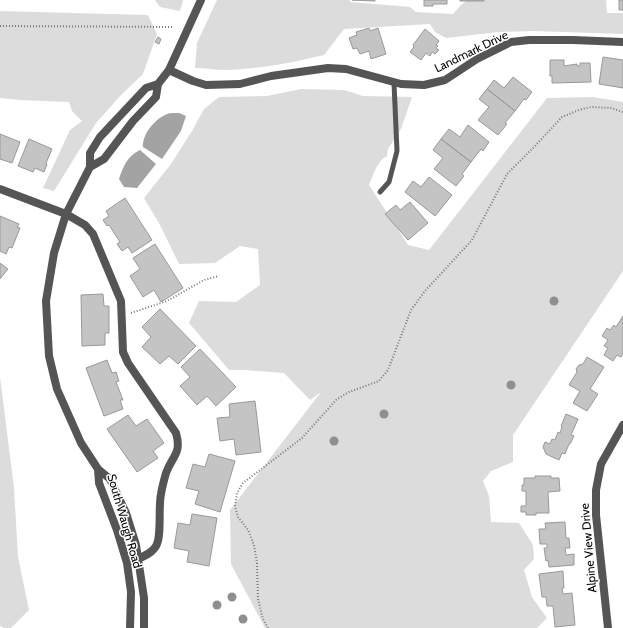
<svg xmlns="http://www.w3.org/2000/svg" width="623" height="628" viewBox="0 0 623 628" font-family="Cabin,sans-serif">
  <style>
    .green { fill: #dcdcdc }
    .water { fill: #a3a3a3 }
    .building { fill: #c4c4c4; stroke: #999 }
    .lines { fill: none; stroke-linecap: round; stroke-linejoin: round }
    .path { stroke: #777; stroke-width: 2; stroke-dasharray: 1 2; stroke-linecap: butt }
    .service { stroke: #555; stroke-width: 5 }
    .minor { stroke: #555; stroke-width: 8 }
    .tree { fill: #8f8f8f }
    .labels { text-anchor: middle; dominant-baseline: central; stroke-width: 3; stroke-linejoin: round; paint-order: stroke }
    .street-label { font-size: 12px; fill: #000; stroke: #fff }
  </style>
  <rect width="100%" height="100%" fill="#fff"/>
  <!-- green -->
  <path class="green" d="M155 0H183L180 11 160 7Z
    M217 0H349L351 2 410 7 416 12 453 14 461 5 468 0H606L607 13H623V34L533 31 498 32 446 38 435 32 430 24 344 29 324 55C292 63 259 69 226 70 216 70 205 68 195 68L197 43Z
    M0 11 148 15 157 34 143 74 121 95 96 123 54 191 43 188 70 130 82 121 72 111 69 102 20 100 0 98Z
    M301 89 344 90 363 96 412 97 401 129 388 149 387 156C376 162 374 174 369 185L408 245 429 250 547 98 593 97 623 102V271L513 435V462L491 471 483 481 489 496 491 522 519 523 533 545 534 559 524 570 532 597 547 618 537 628H265L231 564 230 510 321 392 310 400 284 373 244 370H229L189 323 199 301 236 302 260 285 258 249 240 246 215 263 179 264 160 225 144 198 171 164 192 131 204 109 219 97 267 96Z
    M0 377 14 488 18 557 29 610 11 628H4L0 626Z"/>
  <!-- water -->
  <path class="water" d="M171 113H179L186 116 181 131 162 159 143 147C142 133 158 115 171 113Z
    M140 150 156 164 137 188 124 187 119 179C123 167 127 156 140 150Z"/>
  <!-- building -->
  <path class="building" d="M352 0H375V1Z
    M424 0H447V4H433V6H424Z
    M460 0H484V1H460Z
    M619 0H623V10H619Z
    M369 28 370 31 378 28 386 54 371 59 369 51 360 54 357 48 353 49 349 38 357 35 356 32Z
    M425 29 439 41 436 45 438 46 436 48 439 50 435 54 432 52 430 56 426 53 421 60 410 52 414 47 413 45Z
    M158 37 161 39 159 44 155 42Z
    M603 57 623 60V88L599 84Z
    M550 60H564V66L577 64V66H580V63H590L591 82 552 83V76H550Z
    M513 77 532 92 526 100 524 99 515 111 487 89 494 80 504 88Z
    M487 89 515 111 505 123 507 124 498 135 478 120 489 107 479 99Z
    M468 125 489 142 483 151 481 149 471 162 441 139 449 129 460 137Z
    M0 134 20 142 12 163 0 159Z
    M29 139 52 149 46 163 47 164 44 172 35 168 33 172 18 166Z
    M441 139 471 162 462 174 464 176 456 186 434 169 443 158 433 150Z
    M429 177 452 195 435 216 405 192 413 181 421 187Z
    M125 198 152 240 132 253 128 247 122 251 117 244 120 242 109 225 107 226 103 220 109 216 106 211Z
    M410 202 428 223 408 240 385 214 396 205 400 210Z
    M0 216 19 224 17 227 20 228 12 248 9 247 6 254 0 251Z
    M155 244 183 288 161 302 154 290 143 297 130 276 140 269 133 258Z
    M0 263 8 269 0 279Z
    M103 294 104 306H109V333H105V345L82 346 81 295Z
    M160 309 196 346 178 364 169 356 160 364 142 347 151 337 142 327Z
    M623 316V353L621 357 617 355 613 361 604 355 608 348 604 346 608 340 602 336 607 328 610 330 614 325 616 327Z
    M200 349 236 387 216 406 207 396 197 405 180 386 190 377 181 367Z
    M587 357 604 367 590 389 598 394 587 411 573 403 580 391 569 385 577 372 576 369 579 365 583 364Z
    M107 360 112 373 116 372 119 381 116 382 123 400H120L123 409 104 416 86 368Z
    M255 401 261 452 236 455 234 439 220 441 217 418 230 417 229 404Z
    M566 414 578 419 571 435 574 436 570 444H569L565 454 562 453 559 460 546 454 543 447 545 442 550 444 552 439 555 440 558 432 560 433 562 427 561 426Z
    M128 415 136 426 147 419 164 443 153 451 158 458 137 472 107 429Z
    M209 454 235 461 220 512 195 504 199 491 186 488 193 464 205 467Z
    M535 476H551V478H559L560 491 548 492 549 513H536V515H526V512H521V506H526V491H522V485H524V478H535Z
    M192 514 217 518 209 566 187 562 189 551 174 548 178 523 190 525Z
    M565 522 566 538H569L570 548H565L566 555 574 554V565L549 567 548 560 546 561 544 548H547V544H540L539 529H546L545 523Z
    M563 571 564 588H562L563 594 572 593 575 625 555 627 553 606H547L546 597H542L539 574Z"/>
  <g class="lines">
    <!-- path -->
    <path class="path" d="M0 26 173 27
      M131 313 167 301 204 280 219 276
      M268 628 263 619 258 599 257 563 254 545 248 530 238 517 235 507 237 493 243 483 302 438 337 399 349 392 379 381 388 370 411 310 425 291 472 240 507 174 535 146 562 117 579 110 591 107 611 108 623 112"/>
    <!-- service -->
    <path class="service" d="M380 192 389 182 397 151 394 83"/>
    <!-- minor -->
    <path class="minor" d="M169 70 193 81 206 85 240 84 271 76 328 68 346 69 401 84 424 85 445 80 477 59 511 42 529 40H573L623 42
      M90 167 104 159 133 121 156 97 158 84 169 70 201 0
      M0 189 66 214 85 225 93 234 121 301 123 352 128 363 176 433C182 454 172 456 166 473 164 480 162 488 161 494 158 508 162 537 156 546 151 555 136 560 127 563
      M98 469 99 483 117 530 127 563 131 592 130 628
      M144 628V598L136 545 126 513 110 479 98 469 81 443 57 389 49 356 46 301 54 253 66 214 90 167V153L100 137 146 88 158 84
      M608 628 596 515V490L601 464 623 425"/>
  </g>
  <!-- trees -->
  <g class="tree">
    <circle cx="554" cy="301" r="4.5"/>
    <circle cx="511" cy="385" r="4.5"/>
    <circle cx="384" cy="414" r="4.5"/>
    <circle cx="334" cy="441" r="4.5"/>
    <circle cx="232" cy="597" r="4.5"/>
    <circle cx="217" cy="605" r="4.5"/>
    <circle cx="243" cy="619" r="4.5"/>
  </g>
  <g class="labels">
    <!-- street labels -->
    <g class="street-label">
      <text transform="translate(471 51) rotate(-26)">Landmark Drive</text>
      <text transform="translate(125 521) rotate(74)">South Waugh Road</text>
      <text transform="translate(588 548) rotate(-95)">Alpine View Drive</text>
    </g>
  </g>
</svg>
